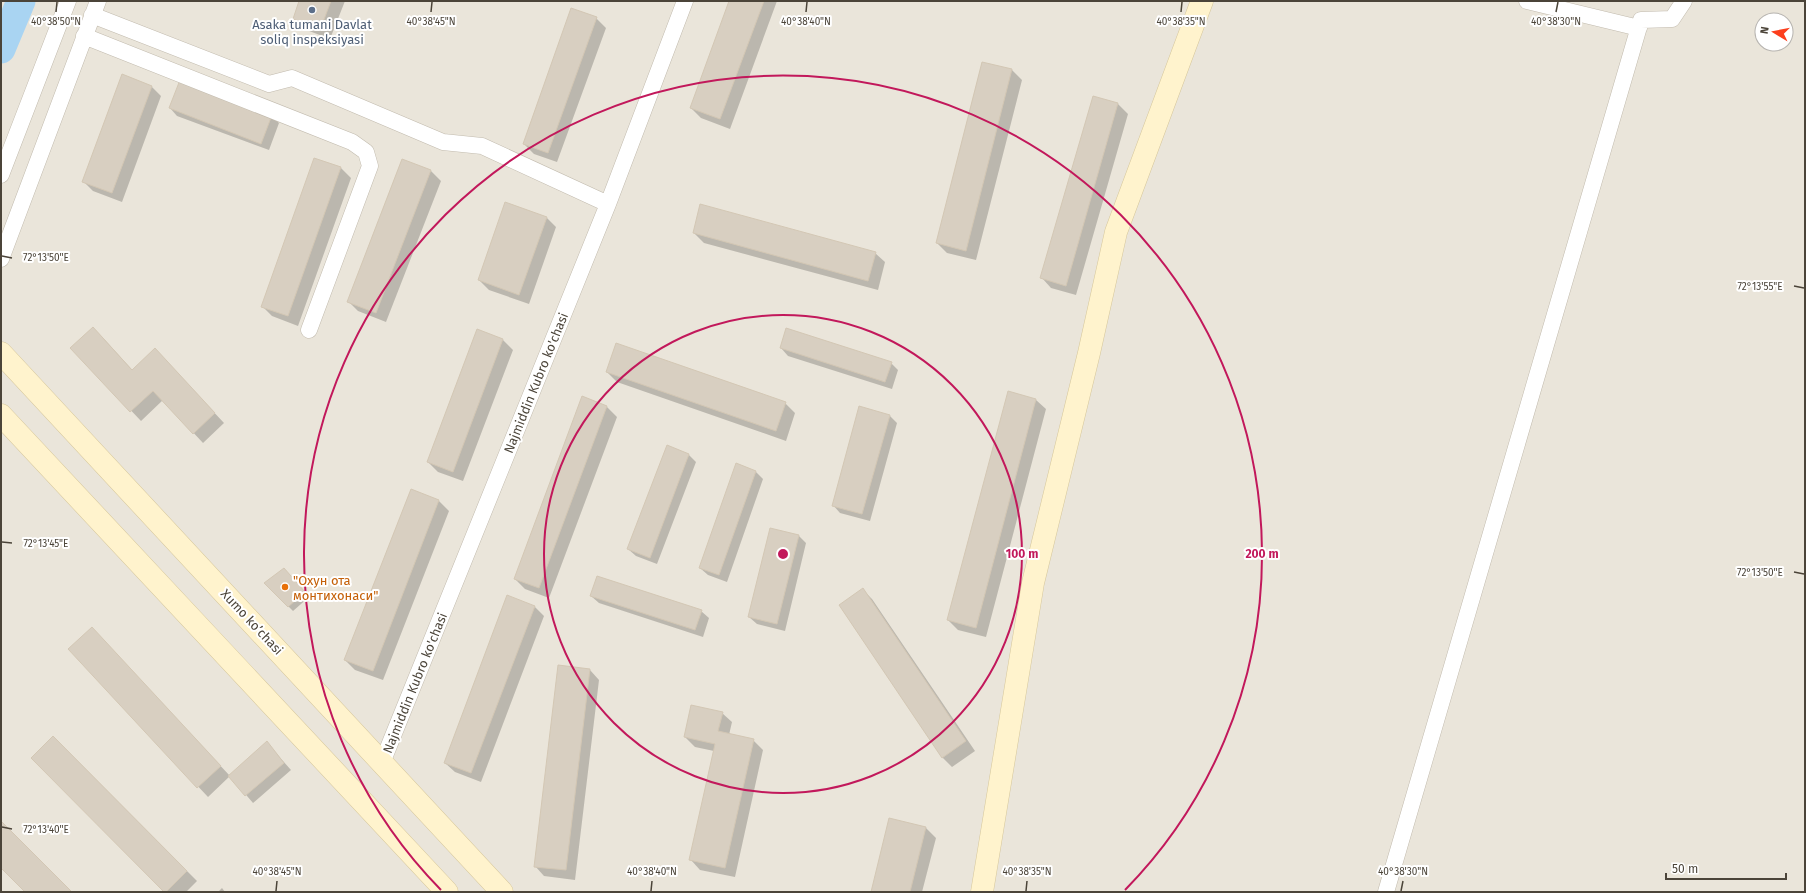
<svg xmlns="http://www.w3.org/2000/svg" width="1806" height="893" viewBox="0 0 1806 893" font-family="'Fira Sans',sans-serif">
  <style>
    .residential { fill: #eae5da; fill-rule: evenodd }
    .shadow { fill: #0003 }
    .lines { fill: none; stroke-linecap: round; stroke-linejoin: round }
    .river { stroke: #a9d4f2; stroke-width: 29 }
    .building { fill: #d8cfc1; stroke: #d3c7b4 }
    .street-casing { stroke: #c2bbae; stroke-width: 17 }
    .secondary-casing { stroke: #d6c79b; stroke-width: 23 }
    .street { stroke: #fff; stroke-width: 16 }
    .secondary { stroke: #fff3cd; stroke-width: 22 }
    .ticks { fill: none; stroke: #4b4439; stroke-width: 1.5 }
    .ring { fill: none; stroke: #c2185b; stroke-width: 2 }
    .service-dot { fill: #5c6f8a; stroke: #fff; stroke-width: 1.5 }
    .food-dot { fill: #e8710a; stroke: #fff; stroke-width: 1.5 }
    .labels { text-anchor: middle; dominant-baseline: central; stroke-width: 4; stroke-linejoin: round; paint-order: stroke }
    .service-label { font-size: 13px; fill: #4e5e75; stroke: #fff }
    .street-label { font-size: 13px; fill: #4b4439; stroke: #fff }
    .food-label { font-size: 13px; fill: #c56008; stroke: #fff; text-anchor: start }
    .ticks-label { font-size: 10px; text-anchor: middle; fill: #4b4439; stroke: #fff; stroke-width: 4; stroke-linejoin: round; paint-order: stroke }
    .centre { fill: #c2185b; stroke: #fff; stroke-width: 2 }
    .ring-label { font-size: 12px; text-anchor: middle; font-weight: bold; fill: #c2185b; stroke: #fff; stroke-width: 4; stroke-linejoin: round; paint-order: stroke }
  </style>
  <rect width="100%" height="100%" fill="#f6f3ec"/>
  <!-- residential -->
  <path class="residential" d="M1 1H1805V892H1ZM1762 20H1786V44H1762Z"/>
  <!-- shadow -->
  <path class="shadow" d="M300 1H345L330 39 304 29 294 19Z
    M730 1H777L730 129 701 118 691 108Z
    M596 18 606 28 557 162 534 154 524 144Z
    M982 63 1012 70 1022 80 976 260 947 253 937 243Z
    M151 86 161 96 122 202 93 191 83 181Z
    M1093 97 1118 104 1128 114 1076 295 1051 288 1042 278Z
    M170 108 272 116 279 123 269 150 177 116Z
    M315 159 341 168 351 178 298 326 272 316 262 306Z
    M402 160 431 171 441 181 386 322 358 311 348 301Z
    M547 218 556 227 529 304 489 290 479 280Z
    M694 233 875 253 885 262 878 290 704 243Z
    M478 330 503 340 513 350 463 481 438 472 428 462Z
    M103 338 133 371 165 360 224 423 203 443 163 400 141 421 72 348Z
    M781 348 891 363 898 370 892 389 788 356Z
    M607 372 785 403 795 413 786 441 617 382Z
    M583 398 607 407 617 417 549 598 525 589 515 579Z
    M1036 400 1046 409 986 637 958 630 948 620Z
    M890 416 897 423 870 521 840 513 833 505Z
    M689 455 696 462 657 564 636 556 628 549Z
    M755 471 763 479 727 582 708 575 700 568Z
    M411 490 439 501 449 511 383 680 355 670 345 660Z
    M799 536 806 543 785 631 757 624 749 617Z
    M288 574 309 597 293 611 265 583Z
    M863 590 872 599 975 751 952 767 942 757Z
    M591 596 701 611 709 618 703 637 599 603Z
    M534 606 544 616 481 782 455 772 445 763Z
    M101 638 230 776 267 743 291 770 253 803 230 776 208 797 69 649Z
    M590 670 599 680 575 880 544 876 535 866Z
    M722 713 732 722 729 735 753 740 763 750 735 877 700 870 691 860 714 751 695 747 685 737Z
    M53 737 197 881 186 892H165Z
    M890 819 926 828 936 838 922 892H872Z
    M222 888 225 892H218Z"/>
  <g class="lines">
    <!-- river -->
    <path class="river" d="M1 49 21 1"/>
  </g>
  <!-- building -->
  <path class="building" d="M299 1H331L320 30 293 19Z
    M729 1H764L720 119 690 108Z
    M571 8 597 17 548 153 523 144Z
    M982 62 1012 69 966 251 936 243Z
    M122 74 152 86 112 193 82 182Z
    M180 80 272 115 261 144 169 108Z
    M1093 96 1118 103 1066 286 1040 278Z
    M314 158 341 167 288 316 261 307Z
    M402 159 431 170 376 313 347 302Z
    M505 202 547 217 519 295 478 280Z
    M700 204 876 252 868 281 693 233Z
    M93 327 132 370 155 348 215 413 193 434 153 391 130 412 70 348Z
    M786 328 892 362 885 382 780 348Z
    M477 329 503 339 453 472 427 462Z
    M616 343 786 402 776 431 606 372Z
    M1008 391 1036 399 976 628 947 620Z
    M582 396 607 406 539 588 514 579Z
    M859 406 890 415 862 514 832 506Z
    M667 445 689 454 650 558 627 549Z
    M736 463 756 471 719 575 699 568Z
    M411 489 439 500 373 671 344 660Z
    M770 528 799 535 777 624 748 617Z
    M284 568 305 592 288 607 264 583Z
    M597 576 702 610 695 630 590 596Z
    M863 588 966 741 942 758 839 605Z
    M507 595 535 606 471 773 444 763Z
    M92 627 221 766 197 788 68 649Z
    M558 665 590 669 566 870 534 867Z
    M691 705 723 712 718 731 754 739 725 868 689 860 715 744 684 737Z
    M53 736 187 871 166 892H164L31 758Z
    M267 741 284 763 245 796 228 776Z
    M889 818 926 827 910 892H871Z
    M1 821 72 892H25L1 868Z"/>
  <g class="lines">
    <defs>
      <path id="street" d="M1527 1 1639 28
        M92 15 269 84 292 78 443 142 482 146 608 204
        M84 36 352 142 366 152 370 166 309 330
        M1 175 68 1
        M1 259 98 1
        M382 763 608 204 685 1
        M1386 892 1641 20 1672 19 1684 1"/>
      <path id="secondary" d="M1 353 502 892
        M1 415 447 892
        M982 892 1033 583 1089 353 1116 232 1202 1"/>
    </defs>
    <!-- street casing -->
    <use href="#street" class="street-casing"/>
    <!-- secondary casing -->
    <use href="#secondary" class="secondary-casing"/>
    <!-- street -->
    <use href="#street" class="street"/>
    <!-- secondary -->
    <use href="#secondary" class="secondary"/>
  </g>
  <!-- ticks -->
  <path class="ticks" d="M56 12 57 2M431 12 432 2M806 12 807 2M1181 12 1182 2M1556 12 1558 2M2 256 12 258M1794 286 1804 288M2 542 12 543M1794 572 1804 574M2 827 12 829M276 891 277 881M651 891 652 881M1026 891 1027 881M1401 891 1403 881"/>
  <!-- distance rings -->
  <g class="ring">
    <circle cx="783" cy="554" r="239"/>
    <path d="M441 890A479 479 0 1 1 1125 890"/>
  </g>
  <!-- markers -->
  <circle class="service-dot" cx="312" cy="10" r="4"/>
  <circle class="food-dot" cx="285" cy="587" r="4"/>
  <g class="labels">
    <!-- service labels -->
    <g class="service-label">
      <text x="312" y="24">Asaka tumani Davlat<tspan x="312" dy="15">soliq inspeksiyasi</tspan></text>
    </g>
    <!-- street labels -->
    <g class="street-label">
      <text transform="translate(536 383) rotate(-68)">Najmiddin Kubro ko'chasi</text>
      <text transform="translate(252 622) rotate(47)">Xumo ko’chasi</text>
      <text transform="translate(415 683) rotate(-68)">Najmiddin Kubro ko'chasi</text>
    </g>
    <!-- food labels -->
    <g class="food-label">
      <text x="293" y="580">"Охун ота<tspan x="293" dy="15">монтихонаси"</tspan></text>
    </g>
  </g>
  <g class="ticks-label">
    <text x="56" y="25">40°38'50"N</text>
    <text x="431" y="25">40°38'45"N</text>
    <text x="806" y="25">40°38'40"N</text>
    <text x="1181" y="25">40°38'35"N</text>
    <text x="1556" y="25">40°38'30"N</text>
    <text x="46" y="261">72°13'50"E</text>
    <text x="1760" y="290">72°13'55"E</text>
    <text x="46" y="547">72°13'45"E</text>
    <text x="1760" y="576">72°13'50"E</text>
    <text x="46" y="833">72°13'40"E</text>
    <text x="277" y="875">40°38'45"N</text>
    <text x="652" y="875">40°38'40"N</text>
    <text x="1027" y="875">40°38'35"N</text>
    <text x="1403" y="875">40°38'30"N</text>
  </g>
  <circle cx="783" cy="554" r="6" class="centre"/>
  <g class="ring-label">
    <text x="1022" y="558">100 m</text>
    <text x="1262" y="558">200 m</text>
  </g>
  <!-- border -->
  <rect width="1806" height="893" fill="none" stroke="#4b4439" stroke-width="4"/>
  <!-- north arrow -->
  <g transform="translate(1774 32) rotate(280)"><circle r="19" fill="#ffffff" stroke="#b7b4b0"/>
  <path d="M0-3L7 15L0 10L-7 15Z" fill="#fc3f1d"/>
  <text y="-6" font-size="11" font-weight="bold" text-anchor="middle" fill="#4b4439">N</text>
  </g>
  <!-- scale -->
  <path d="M1666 873v6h120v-6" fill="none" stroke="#4b4439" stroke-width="2"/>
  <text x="1672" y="873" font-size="12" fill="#4b4439" stroke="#ffffff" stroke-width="3" paint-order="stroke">50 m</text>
</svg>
